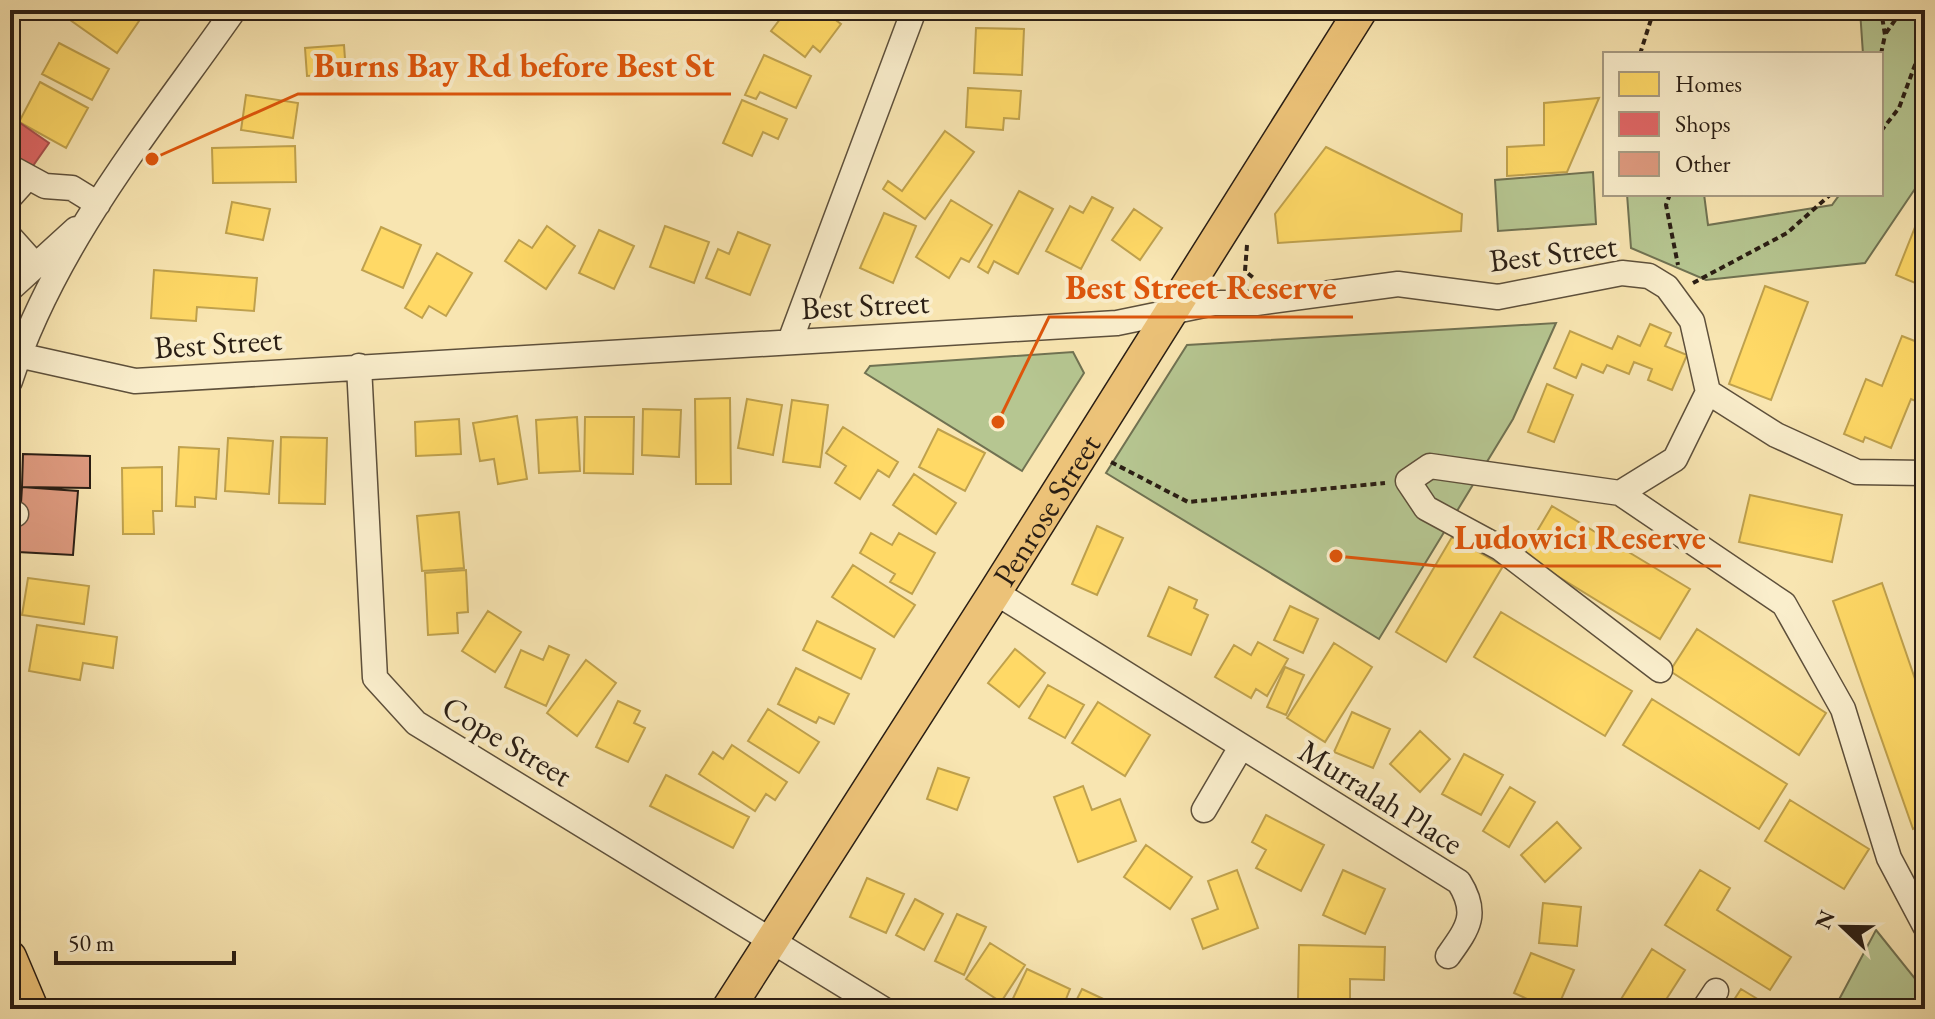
<svg xmlns="http://www.w3.org/2000/svg" width="1935" height="1019" viewBox="0 0 1935 1019" font-family="'EB Garamond',serif">
  <style>
    .green { fill: #b6c691; stroke: #707252; stroke-width: 2 }
    .homes { fill: #ffd966; stroke: #bfa14d; stroke-width: 2 }
    .shops { fill: #e06666; stroke: #a9504d; stroke-width: 2 }
    .building { fill: #de9a7f; stroke: #2a1e14; stroke-width: 2 }
    .lines { fill: none; stroke-linecap: round; stroke-linejoin: round }
    .minor-casing { stroke: #5e503b; stroke-width: 27 }
    .major-casing { stroke: #2a1e14; stroke-width: 35 }
    .path { stroke: #2a1e14; stroke-width: 4; stroke-dasharray: 6 4; stroke-linecap: butt }
    .minor { stroke: #faeecc; stroke-width: 24 }
    .major { stroke: #ecc278; stroke-width: 32 }
    .labels { text-anchor: middle; dominant-baseline: central; stroke-width: 8; stroke-linejoin: round; paint-order: stroke }
    .street-label { font-size: 32px; fill: #2a1e14; stroke: #faeecc }
    .leader { fill: none; stroke: #de560c; stroke-width: 3 }
    .callout-dot { fill: #de560c; stroke: #faeecc; stroke-width: 3 }
    .callout-label { font-size: 34px; text-anchor: middle; font-weight: bold; fill: #de560c; stroke: #faeecc; stroke-width: 8; stroke-linejoin: round; paint-order: stroke }
  </style>
  <rect width="100%" height="100%" fill="#f8e5b1"/>
  <filter id="stains"><feTurbulence type="fractalNoise" baseFrequency=".0025" numOctaves="4"/><feColorMatrix values="0 0 0 0 .2 0 0 0 0 .09 0 0 0 0 .02 0 0 0 .5 -.17"/></filter>
  <radialGradient id="worn" r=".72"><stop offset=".6" stop-color="#630" stop-opacity="0"/><stop offset="1" stop-color="#630" stop-opacity=".3"/></radialGradient>
  <!-- green -->
  <path class="green" d="M1860 10H1925V174L1865 263 1706 280 1631 248 1627 194H1704L1708 225 1832 205 1840 194H1881V54H1863Z
    M1593 172 1596 224 1498 231 1495 180Z
    M1556 323 1513 419 1379 639 1106 473 1187 345Z
    M1073 352 1084 373 1022 471 865 373 870 366Z
    M1876 930 1925 991V1009H1834Z"/>
  <!-- homes -->
  <path class="homes" d="M66 10H124L139 21 117 53 63 15Z
    M344 10H396L395 18 344 14Z
    M787 10H822L841 24 820 52 813 46 805 57 771 31Z
    M976 28 1024 29 1022 75 974 73Z
    M59 43 109 69 92 100 42 74Z
    M344 45 346 73 307 76 305 48Z
    M764 55 811 76 796 108 760 92 756 99 745 95Z
    M40 82 88 108 66 148 19 122Z
    M968 88 1021 91 1019 119 1004 118 1003 130 966 127Z
    M246 95 298 103 293 138 241 130Z
    M1599 98 1567 172 1507 176V147L1544 145V103Z
    M742 100 787 119 778 139 763 132 752 156 723 143Z
    M945 131 974 152 925 219 883 189 888 181 902 191Z
    M295 146 296 182 213 183 212 148Z
    M1326 147 1462 214 1461 231 1278 243 1275 214Z
    M1019 191 1053 209 1018 274 994 261 988 273 978 267Z
    M1092 197 1113 208 1081 269 1046 251 1070 206 1083 213Z
    M951 200 992 225 969 262 961 258 949 278 916 257Z
    M232 202 270 209 263 240 226 233Z
    M1925 202V287L1896 275Z
    M1134 209 1162 228 1140 260 1112 240Z
    M884 213 916 226 893 283 860 268Z
    M547 226 575 246 546 289 505 261 519 240 532 248Z
    M665 226 709 242 694 283 650 267Z
    M381 227 421 245 403 288 362 270Z
    M599 230 634 246 614 289 579 273Z
    M738 232 770 245 750 295 706 278 718 249 729 254Z
    M437 253 472 273 446 316 429 306 422 318 405 308Z
    M154 270 257 278 254 311 197 307 196 321 151 318Z
    M1765 286 1808 302 1771 400 1729 384Z
    M1650 324 1671 333 1665 346 1687 355 1672 390 1648 380 1652 369 1634 362 1629 374 1607 365 1603 373 1582 364 1576 378 1554 368 1570 331 1612 349 1618 336 1640 346Z
    M1902 336 1925 345V405L1911 399 1891 448 1865 437 1863 442 1844 434 1866 379 1882 386Z
    M1547 384 1573 395 1554 442 1528 432Z
    M730 398 731 484H696L695 399Z
    M747 399 782 405 773 455 738 448Z
    M792 400 828 405 820 467 783 462Z
    M643 409 681 410 679 457 642 455Z
    M517 416 527 479 498 484 494 459 480 461 473 423Z
    M577 417 580 471 539 473 536 420Z
    M585 417H634L633 474 584 473Z
    M459 419 461 454 416 456 415 422Z
    M843 427 898 462 889 477 878 470 860 499 835 483 846 466 826 453Z
    M938 429 985 453 965 491 919 467Z
    M281 437 327 438 325 504 279 503Z
    M228 438 273 441 269 494 225 491Z
    M179 447 219 449 216 499 195 497V507L176 506Z
    M162 467V511H153L154 534H123L122 468Z
    M914 474 956 503 936 534 893 505Z
    M1750 495 1842 515 1832 562 1739 542Z
    M1552 506 1690 589 1660 639 1523 555Z
    M459 512 464 568 422 571 417 516Z
    M1097 526 1123 538 1097 595 1072 584Z
    M871 533 892 545 899 533 935 553 912 594 890 582 895 574 860 553Z
    M1452 537 1503 566 1446 662 1396 632Z
    M853 565 915 605 894 637 832 597Z
    M466 570 468 612 457 613 458 633 428 635 425 573Z
    M28 578 89 586 84 624 22 615Z
    M1882 583 1925 708V824L1913 829 1833 601Z
    M1169 587 1197 600 1194 608 1208 615 1191 655 1148 636Z
    M1290 606 1318 619 1303 653 1274 640Z
    M488 611 521 632 495 672 462 651Z
    M1501 612 1632 691 1605 736 1474 657Z
    M817 621 875 649 861 679 803 650Z
    M37 625 117 637 113 668 83 663 80 680 29 671Z
    M1697 629 1826 713 1799 755 1670 671Z
    M1258 642 1288 659 1267 696 1256 689 1251 698 1215 677 1234 645 1251 655Z
    M1334 643 1372 667 1325 742 1287 718Z
    M549 646 569 655 546 706 505 687 521 650 543 660Z
    M1015 649 1045 673 1019 707 988 683Z
    M586 660 616 683 577 736 547 713Z
    M1285 667 1304 675 1286 715 1267 707Z
    M796 668 849 694 834 724 819 717 816 723 778 704Z
    M1048 685 1084 705 1065 738 1029 718Z
    M1652 699 1787 784 1759 829 1623 745Z
    M618 701 640 711 634 723 645 728 628 762 596 747Z
    M1098 702 1150 735 1125 776 1072 743Z
    M768 709 819 742 799 773 748 741Z
    M1352 712 1390 729 1373 768 1334 752Z
    M1420 731 1450 759 1420 792 1390 764Z
    M732 745 787 782 775 800 766 794 755 811 699 774 713 752 723 759Z
    M1464 754 1503 775 1481 815 1442 794Z
    M938 768 969 778 957 810 927 799Z
    M666 775 749 817 733 848 650 806Z
    M1083 786 1092 810 1120 799 1136 841 1078 862 1054 797Z
    M1510 787 1535 802 1509 847 1483 831Z
    M1790 800 1869 849 1844 889 1765 841Z
    M1266 815 1324 845 1301 891 1256 868 1266 850 1252 842Z
    M1557 822 1581 848 1545 882 1521 855Z
    M1146 845 1192 877 1170 909 1124 877Z
    M1237 870 1258 928 1203 949 1192 919 1218 909 1208 881Z
    M1343 870 1385 889 1365 934 1323 915Z
    M1700 870 1730 888 1717 910 1791 957 1770 990 1665 925Z
    M867 878 904 894 886 933 850 917Z
    M915 899 943 914 924 950 896 935Z
    M1543 903 1581 907 1577 946 1539 943Z
    M957 914 986 927 964 975 935 961Z
    M990 943 1025 965 1001 1002 966 979Z
    M1299 945 1385 947 1384 980 1350 979V1001L1298 1000Z
    M1652 949 1685 970 1660 1009H1615Z
    M1531 953 1574 970 1557 1009H1530L1534 1002 1514 993Z
    M1027 969 1070 989 1062 1009H1008Z
    M1082 989 1112 1003 1109 1009H1072Z
    M1741 989 1774 1009H1728Z"/>
  <!-- shops -->
  <path class="shops" d="M10 116 49 143 30 170 10 155Z"/>
  <!-- building -->
  <path class="building" d="M23 454 90 456V488L22 487Z
    M22 487 78 491 73 555 18 552Z"/>
  <g class="lines">
    <defs>
      <path id="minor" d="M10 167 45 186 72 188 98 204
        M10 197 28 177
        M10 237 36 266
        M10 289 76 229
        M790 341 914 10
        M18 355 135 381 1117 323 1214 303H1256L1398 284 1498 297 1622 273 1649 276 1667 287 1692 321 1708 392 1776 435 1857 472 1925 473
        M359 366 375 678 416 723 883 1009
        M10 381C55 243 152 127 234 10
        M1620 493 1675 459 1708 392
        M10 514H16
        M995 592 1459 882C1479 914 1468 928 1448 956
        M1660 670 1500 548 1426 508 1408 481 1430 466 1620 493 1784 604 1843 709 1889 858 1925 926
        M1204 810 1241 747
        M1704 1009 1716 991"/>
      <g id="major">
        <path d="M10 957 32 1009"/>
        <path id="s1" d="M728 1009 995 592 1361 10"/>
      </g>
    </defs>
    <!-- minor casing -->
    <use href="#minor" class="minor-casing"/>
    <!-- major casing -->
    <use href="#major" class="major-casing"/>
    <!-- path -->
    <path class="path" d="M1886 33 1902 10
      M1640 54 1654 10
      M1881 54 1885 35 1881 10
      M1881 131 1899 108 1925 38
      M1670 194 1666 205 1678 265
      M1247 245 1245 271 1255 279
      M1693 283 1787 233 1831 194
      M1111 462 1188 502 1385 483"/>
    <!-- minor -->
    <use href="#minor" class="minor"/>
    <!-- major -->
    <use href="#major" class="major"/>
  </g>
  <g class="labels">
    <!-- street labels -->
    <g class="street-label">
      <text transform="translate(1553 253) rotate(-7)">Best Street</text>
      <text transform="translate(865 305) rotate(-3)">Best Street</text>
      <text transform="translate(218 343) rotate(-4)">Best Street</text>
      <text stroke="none"><textPath href="#s1" startOffset="592">Penrose Street</textPath></text>
      <text transform="translate(507 741) rotate(31)">Cope Street</text>
      <text transform="translate(1381 797) rotate(32)">Murralah Place</text>
    </g>
  </g>
  <!-- callouts -->
  <path class="leader" d="M152 159L298 94H731M998 422L1049 317H1353M1336 556L1438 566H1721"/>
  <g class="callout-dot">
    <circle cx="152" cy="159" r="8"/>
    <circle cx="998" cy="422" r="8"/>
    <circle cx="1336" cy="556" r="8"/>
  </g>
  <g class="callout-label">
    <text x="514" y="77">Burns Bay Rd before Best St</text>
    <text x="1201" y="299">Best Street Reserve</text>
    <text x="1580" y="549">Ludowici Reserve</text>
  </g>
  <!-- margin -->
  <rect width="1935" height="1019" fill="none" stroke="#f8e5b1" stroke-width="40"/>
  <rect x="12" y="12" width="1911" height="995" fill="none" stroke="#2a1e14" stroke-width="4"/>
  <rect x="20" y="20" width="1895" height="979" fill="none" stroke="#2a1e14" stroke-width="2"/>
  <!-- legend -->
  <rect x="1603" y="52" width="280" height="144" fill="#faeecc" stroke="#a79b82" stroke-width="2"/>
  <rect x="1619" y="72" width="40" height="24" fill="#ffd966" stroke="#a79b82" stroke-width="2"/>
  <text x="1675" y="92" font-size="24" fill="#2a1e14">Homes</text>
  <rect x="1619" y="112" width="40" height="24" fill="#e06666" stroke="#a79b82" stroke-width="2"/>
  <text x="1675" y="132" font-size="24" fill="#2a1e14">Shops</text>
  <rect x="1619" y="152" width="40" height="24" fill="#de9a7f" stroke="#a79b82" stroke-width="2"/>
  <text x="1675" y="172" font-size="24" fill="#2a1e14">Other</text>
  <!-- north arrow -->
  <g transform="translate(1843 927) rotate(292)" stroke="#faeecc" stroke-width="6" paint-order="stroke">
  <path d="M0-6L14 30L0 20L-14 30Z" fill="#2a1e14"/>
  <text y="-12" font-size="22" font-weight="bold" text-anchor="middle" fill="#2a1e14">N</text>
  </g>
  <!-- scale -->
  <path d="M56 951v12h178v-12" fill="none" stroke="#2a1e14" stroke-width="4"/>
  <text x="68" y="951" font-size="24" fill="#2a1e14" stroke="#faeecc" stroke-width="6" paint-order="stroke">50 m</text>
  <rect width="100%" height="100%" filter="url(#stains)"/>
  <rect width="100%" height="100%" fill="url(#worn)"/>
</svg>
